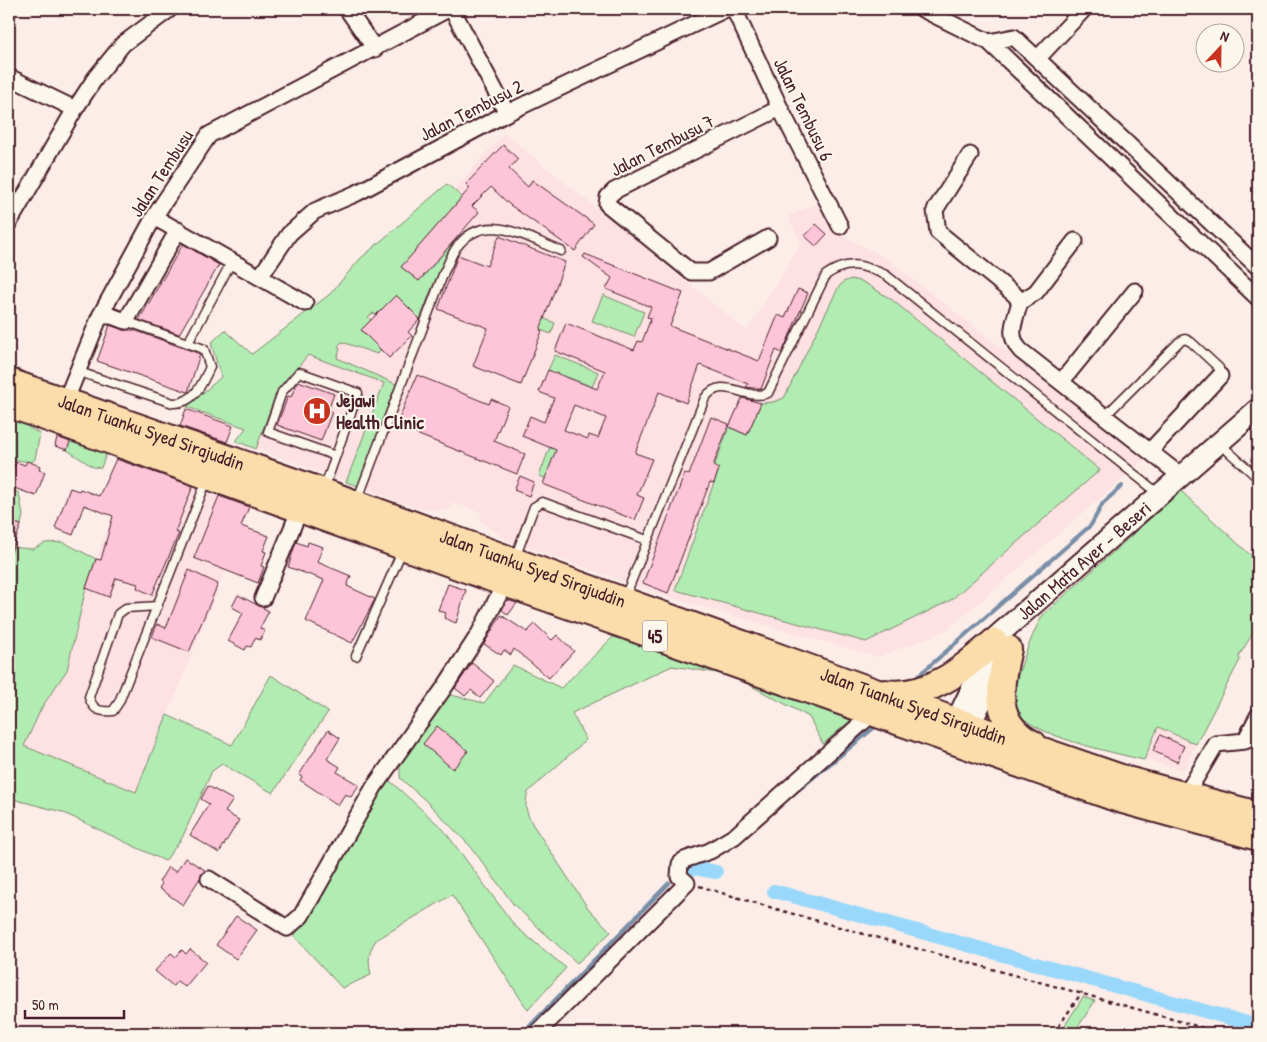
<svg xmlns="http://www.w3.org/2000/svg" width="1267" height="1042" viewBox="0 0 1267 1042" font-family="'Patrick Hand',sans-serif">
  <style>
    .built { fill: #fde1e3 }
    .green { fill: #b1ecb2; stroke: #7e866e }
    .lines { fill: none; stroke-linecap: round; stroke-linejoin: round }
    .stream { stroke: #798ea7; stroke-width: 4 }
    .canal { stroke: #99d8fa; stroke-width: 14 }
    .building { fill: #fec5d8; stroke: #4a1f2b; fill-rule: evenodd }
    .lane-casing { stroke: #4a1f2b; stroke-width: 11 }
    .street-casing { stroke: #4a1f2b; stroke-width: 19 }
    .secondary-casing { stroke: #4a1f2b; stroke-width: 24 }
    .highway-casing { stroke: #4a1f2b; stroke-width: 30 }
    .path { stroke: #4a1f2b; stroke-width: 2.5; stroke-dasharray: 4 4; stroke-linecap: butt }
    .lane { stroke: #fbf7ec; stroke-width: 8 }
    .street { stroke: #fbf7ec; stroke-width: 15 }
    .secondary { stroke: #fbf7ec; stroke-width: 20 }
    .highway { stroke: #faddab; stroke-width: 26 }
    .labels { text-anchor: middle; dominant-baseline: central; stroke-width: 4; stroke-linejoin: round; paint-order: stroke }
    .shield { fill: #fbf7ec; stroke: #7f6065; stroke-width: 1 }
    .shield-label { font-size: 18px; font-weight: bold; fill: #4a1f2b }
    .street-label { font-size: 19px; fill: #4a1f2b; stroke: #fbf7ec }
    .poi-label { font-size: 19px; font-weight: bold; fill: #4a1f2b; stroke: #fbf7ec; text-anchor: start }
  </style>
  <rect width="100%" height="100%" fill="#fcede8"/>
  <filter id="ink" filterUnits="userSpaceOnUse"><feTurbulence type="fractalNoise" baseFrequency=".02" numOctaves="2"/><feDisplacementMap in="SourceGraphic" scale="10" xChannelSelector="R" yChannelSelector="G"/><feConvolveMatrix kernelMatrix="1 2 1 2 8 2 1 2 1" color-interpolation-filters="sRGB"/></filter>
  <g filter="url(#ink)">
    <!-- built -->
    <path class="built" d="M504 133 747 331 801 244 788 216 819 203 839 234 884 257 1145 459 947 630 878 657 668 597 519 544 507 540 480 521 482 513 452 502 448 510 420 509 236 441 308 355Z
      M138 458 253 500 137 792 24 746 42 707 67 670 86 588 100 548Z
      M1158 727 1196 744 1184 770 1144 760Z"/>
    <!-- green -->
    <path class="green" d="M447 184 462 197 402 267 419 281 454 241 433 285 420 319 396 296 376 315 373 313 368 317 371 320 361 330 381 350 377 354 342 342 338 346 340 349 337 358 396 384 358 486 346 482 384 383 308 355 276 393 256 449 236 441 246 428 187 407 221 377 211 343 225 330 252 354 330 294 360 259Z
      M851 279 863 282 891 299 1100 470 951 600 866 642 675 590 719 469 714 467 729 427 747 435 761 403 773 402 784 398 838 288 843 282Z
      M603 295 644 312 634 337 592 321Z
      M499 301 555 323 551 334 494 312Z
      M555 355 598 372 592 387 548 370Z
      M9 411 17 421 40 434 35 459 32 462 15 460 9 468Z
      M71 436 107 451 101 468 93 467 67 450Z
      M550 447 634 481 545 478 539 476Z
      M9 489 19 493 23 515 21 525 9 521Z
      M1181 491 1258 562V630L1253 633 1239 656 1240 660 1196 744 1158 727 1144 760C1115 753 1030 736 1016 710 1015 706 1013 698 1013 695 1016 677 1033 630 1043 615Z
      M63 542 96 559 86 588 67 670 42 707 24 746 136 792 167 715 232 745 271 675 328 712 273 793 222 764 212 771 182 838 165 861 62 812 12 799 9 805V547L33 549 45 543Z
      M616 634 851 720 823 744 809 717 731 675 672 666 572 713 586 740 528 792C524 806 526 812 533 825L588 908 611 932 577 963 514 905 471 847 426 801 400 778V766L405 755 447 694 484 703 513 665 561 688Z
      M389 780 443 829 515 926 566 968 528 1010 452 895 376 940C368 952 368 961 371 975L342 988 294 936 319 903 346 848Z
      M1083 997 1095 1001 1074 1033H1060Z"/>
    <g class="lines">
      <!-- stream -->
      <path class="stream" d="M918 676 1091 525 1103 503 1122 486
        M786 800 875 727
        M716 856 731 846
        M689 867 703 861
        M523 1033 669 883"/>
      <!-- canal -->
      <path class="canal" d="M689 867 716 872
        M774 891 1258 1026"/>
    </g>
    <!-- building -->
    <path class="building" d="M503 145 518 159 509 169 528 187 532 180 594 224 575 251 510 205 491 187 472 206 479 212 419 281 401 267 470 188 466 184Z
      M816 224 827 234 816 246 805 236Z
      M499 236 565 262 540 330 542 331 521 385 473 366 488 328 438 309 458 255 487 266Z
      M183 244 219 265 179 334 139 320Z
      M585 254 683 293 670 326 759 361 778 315 785 318 798 289 808 293 782 353 776 350 761 389 746 387 748 384 700 365 686 403 659 392 635 453 652 459 637 495 644 498 635 520 543 484 556 450 522 436 530 416 544 422 554 398 539 392 548 370 597 389 605 371 555 351 566 323 634 350 638 341 642 342 651 318 647 317 651 307 606 289 612 278 583 257ZM574 405 606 418 598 438 589 435 588 439 564 430Z
      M396 295 420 319 408 332 412 336 389 358 361 330Z
      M110 325 123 330H134L200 354 188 392 97 361Z
      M417 375 489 404 491 399 508 406 494 441 525 454 517 474 396 426Z
      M298 381 334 394 328 410 332 412 321 441 277 425 288 396 291 397Z
      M742 398 761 403 747 435 729 427Z
      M186 409 233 426 227 442 180 426Z
      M711 417 729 424 713 466 719 469 714 483 710 482 668 593 643 583 685 473 689 475Z
      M57 437 70 442 67 450 55 446Z
      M116 459 193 486 175 532 179 533 152 595 137 588 138 584 116 578 109 597 86 588 96 559 101 560 113 516 84 505 73 535 55 528 70 488 79 491 80 489 99 496Z
      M27 461 40 466 39 470 45 472 36 496 9 486V466L14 468 16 462 25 465Z
      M520 476 534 482 529 496 514 490Z
      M219 496 249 507 241 526 269 536 263 551 266 552 261 566 264 567 258 583 194 558Z
      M9 521 21 525 10 555 9 554Z
      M296 542 307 546 308 542 323 547 317 562 351 576 347 586 375 599 352 643 306 621 324 580 288 567Z
      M189 570 218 584 189 652 152 637 157 624 166 628Z
      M448 584 466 590 456 623 444 618 446 613 438 610Z
      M238 595 269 611 260 628 265 631 260 640 255 638 251 647 247 646 245 650 228 641 243 613 232 607Z
      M507 600 517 603 508 615 502 610Z
      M501 615 527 632 535 624 552 640 557 635 574 651 549 678 514 649 511 655 504 650 501 655 484 644Z
      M472 663 494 681 480 698 471 690 465 696 455 688Z
      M437 726 468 751 453 769 423 744Z
      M328 730 340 738 327 759 340 767 337 772 359 785 351 797 345 794 338 805 300 780 302 777 299 775Z
      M1160 735 1184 746 1177 762 1153 751Z
      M208 786 233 800 225 812 239 820 219 853 190 835 209 804 201 799Z
      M185 858 205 870 183 905 159 888 162 884 159 882 168 867 176 872Z
      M236 916 257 930 236 959 216 945Z
      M190 949 206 962 185 987 177 981 173 986 155 971 171 953 176 957 182 950 186 954Z"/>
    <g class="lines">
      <defs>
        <path id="lane" d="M188 343 232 261
          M76 371 173 403C194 404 202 384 210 367L204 349 126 321
          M1105 416 1179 342 1185 339 1191 342 1219 368 1220 376
          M1219 443 1258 478
          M324 487 329 475 358 393 299 372 282 392 268 432 336 456
          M357 501 444 272C448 265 451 255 456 248 484 209 525 237 561 251
          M515 558 534 507 542 502 647 540
          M625 597 705 398C722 374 747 402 768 393L826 275C848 259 863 265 886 275L1159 494
          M158 606 126 608 118 614 89 697C93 710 99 712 113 711L119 702 207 480
          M356 656 402 551"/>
        <path id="street" d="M347 9 375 49
          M452 9 507 113
          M734 9 780 108 840 226
          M922 9 989 42 1258 298
          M989 42 1014 37 1258 267
          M1038 58 1084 9
          M9 77 75 109
          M970 155 935 210 938 232 1015 295 1020 302C1015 321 1006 335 1021 351L1181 476
          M154 217 305 303
          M9 223 75 109 96 77 123 44 170 9
          M768 238 709 272H691L607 204 608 197 614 191 780 108
          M260 277 289 234 315 211 357 193 507 113 726 9
          M1020 302 1036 292 1075 241
          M100 316H111L126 321 178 230
          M1061 382 1135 291
          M63 407 100 316 154 217 209 135 448 9
          M1150 451 1220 376
          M263 598 300 509
          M1185 796 1216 744 1245 741 1258 716
          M209 879 287 928 301 916 374 787 444 688 479 634 505 583
          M537 1033 687 883 679 876 680 864 684 860 710 851 735 836 873 713"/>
        <g id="secondary">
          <path id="s1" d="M950 734 997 636 1258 409"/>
          <path d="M963 739 1000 664"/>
        </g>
        <g id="highway">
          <path id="s2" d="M9 382 323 492 955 721 1127 780 1258 815"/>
          <path d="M9 404 505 583 1119 799 1258 837"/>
          <path d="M1008 649C999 686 992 724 1033 744"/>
          <path d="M885 693C929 699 963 669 994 642"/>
        </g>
      </defs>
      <!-- lane casing -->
      <use href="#lane" class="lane-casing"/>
      <!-- street casing -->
      <use href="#street" class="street-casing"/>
      <!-- secondary casing -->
      <use href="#secondary" class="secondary-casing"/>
      <!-- highway casing -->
      <use href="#highway" class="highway-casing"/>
      <!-- path -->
      <path class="path" d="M699 886C872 939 1047 982 1220 1033
        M1054 1033 1082 992"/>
      <!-- lane -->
      <use href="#lane" class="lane"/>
      <!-- street -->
      <use href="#street" class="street"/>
      <!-- secondary -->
      <use href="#secondary" class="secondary"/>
      <!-- highway -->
      <use href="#highway" class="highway"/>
    </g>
  </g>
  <!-- icons -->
  <defs>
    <symbol id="hospital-disc" viewBox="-11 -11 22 22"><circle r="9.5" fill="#c8321e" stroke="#fbf7ec"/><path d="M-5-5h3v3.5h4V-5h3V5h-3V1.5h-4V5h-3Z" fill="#fff"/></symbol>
  </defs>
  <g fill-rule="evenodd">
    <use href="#hospital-disc" x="301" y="395" width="32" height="32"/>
  </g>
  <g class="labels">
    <!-- shield labels -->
    <rect class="shield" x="642.5" y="620.5" width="25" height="31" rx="4"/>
    <g class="shield-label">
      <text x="655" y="636">45</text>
    </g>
    <!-- street labels -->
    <g class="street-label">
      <text transform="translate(804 109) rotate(64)">Jalan Tembusu 6</text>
      <text transform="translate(471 110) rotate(-27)">Jalan Tembusu 2</text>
      <text transform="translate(662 145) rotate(-27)">Jalan Tembusu 7</text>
      <text transform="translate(161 173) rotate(-57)">Jalan Tembusu</text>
      <text stroke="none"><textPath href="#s2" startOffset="151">Jalan Tuanku Syed Sirajuddin</textPath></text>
      <text stroke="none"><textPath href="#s1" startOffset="224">Jalan Mata Ayer – Beseri</textPath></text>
      <text stroke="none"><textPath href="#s2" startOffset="556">Jalan Tuanku Syed Sirajuddin</textPath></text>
      <text stroke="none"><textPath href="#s2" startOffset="961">Jalan Tuanku Syed Sirajuddin</textPath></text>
    </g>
    <!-- poi labels -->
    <g class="poi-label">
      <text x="336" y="400">Jejawi<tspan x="336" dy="22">Health Clinic</tspan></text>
    </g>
  </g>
  <!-- margin -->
  <rect width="1267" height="1042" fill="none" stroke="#fbf7ec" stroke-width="30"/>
  <rect x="15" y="15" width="1237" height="1012" fill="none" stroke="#4a1f2b" stroke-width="2" filter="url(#ink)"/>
  <!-- north arrow -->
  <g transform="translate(1220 48) rotate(22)"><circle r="24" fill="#fbf7ec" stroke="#b4a19f"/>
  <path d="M0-4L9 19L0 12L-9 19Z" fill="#c8321e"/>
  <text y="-8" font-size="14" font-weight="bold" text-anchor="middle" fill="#4a1f2b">N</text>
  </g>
  <!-- scale -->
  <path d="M25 1010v8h99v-8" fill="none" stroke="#4a1f2b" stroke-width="2.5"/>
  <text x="32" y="1010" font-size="15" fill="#4a1f2b" stroke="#fbf7ec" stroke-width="4" paint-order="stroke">50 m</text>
</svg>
